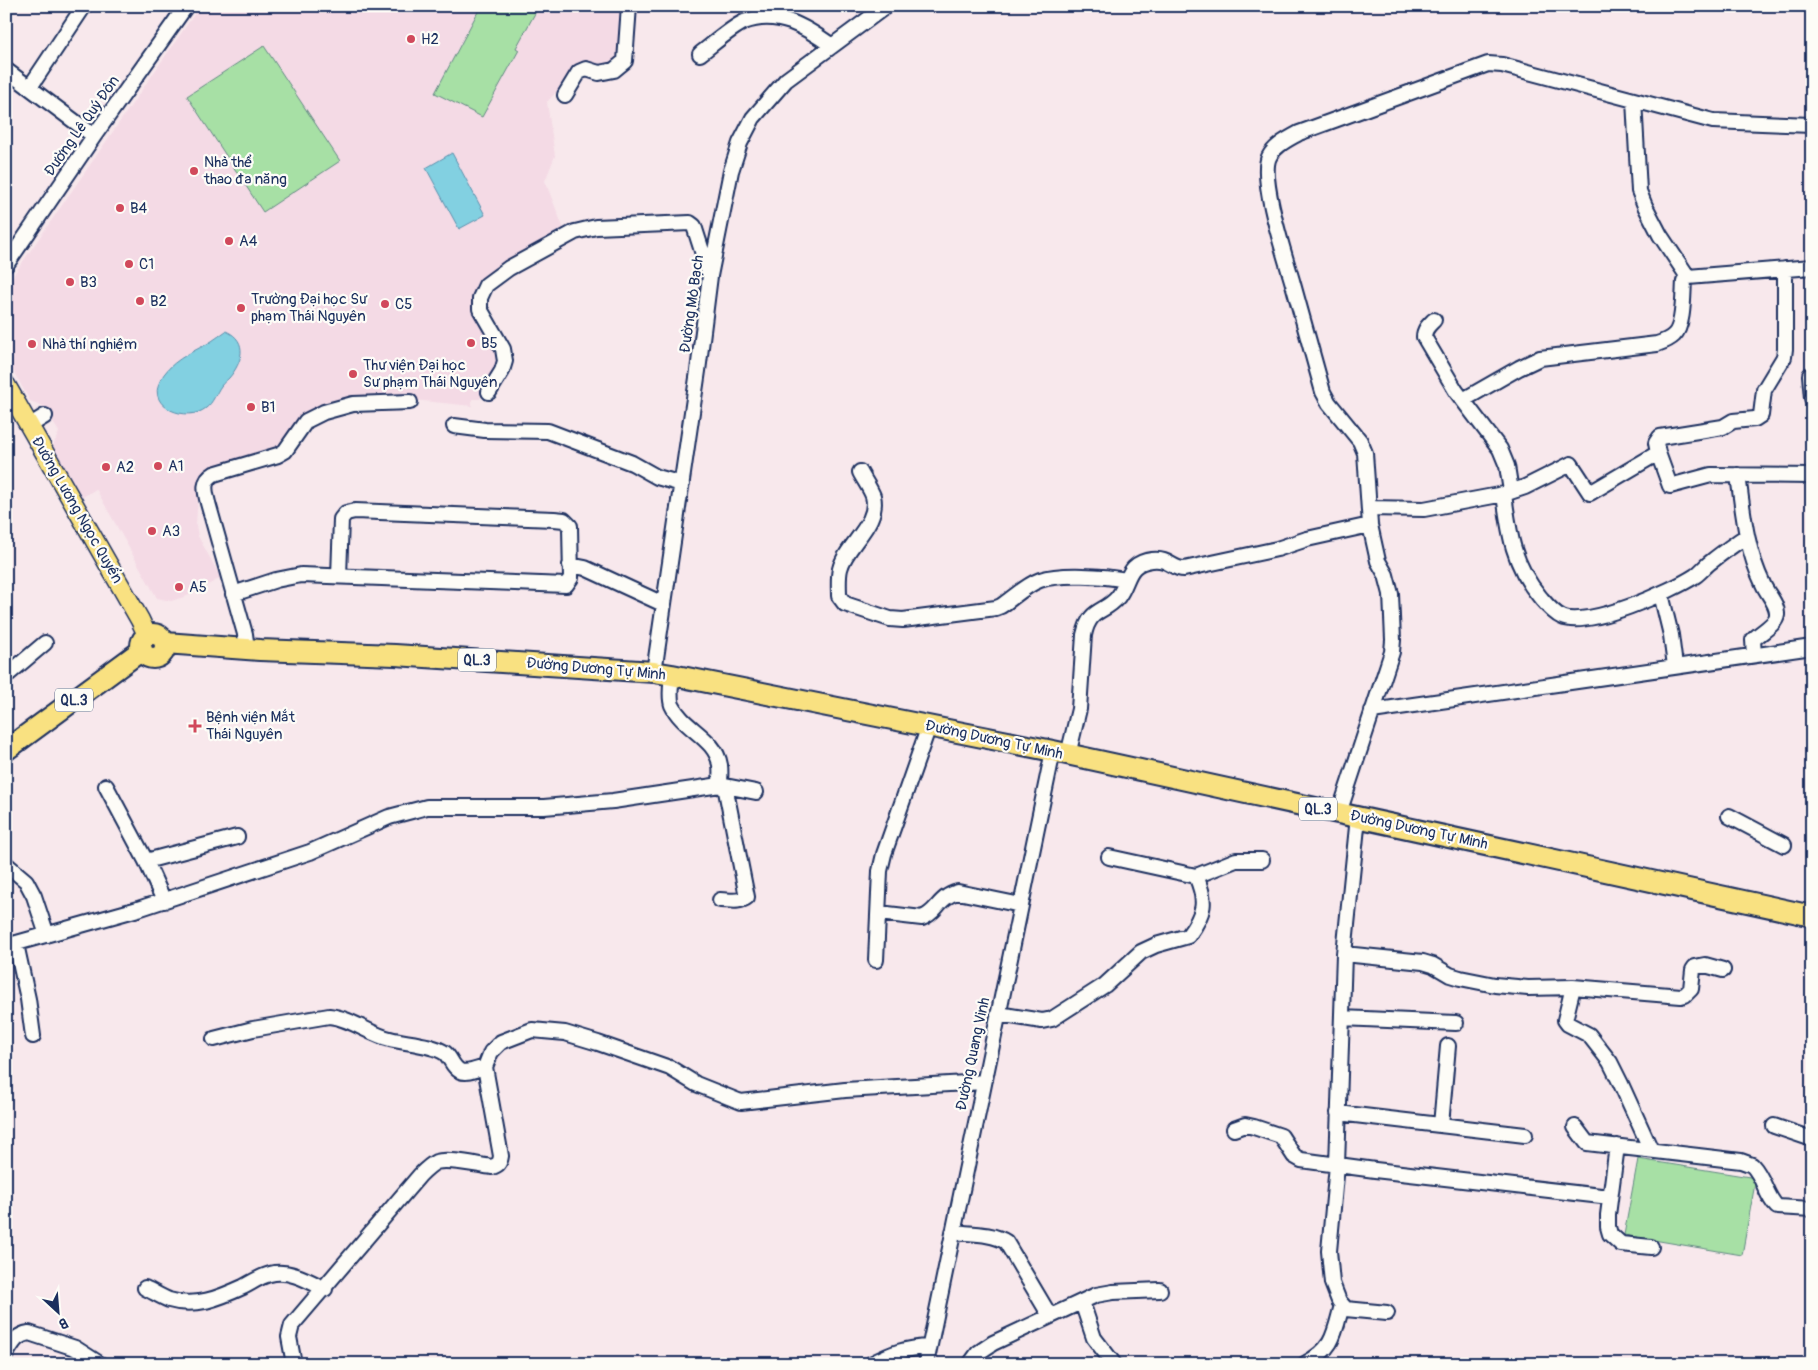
<svg xmlns="http://www.w3.org/2000/svg" width="1818" height="1370" viewBox="0 0 1818 1370" font-family="Pangolin,sans-serif">
  <style>
    .built { fill: #f4dae5 }
    .green { fill: #a7e0a5; stroke: #618882 }
    .water { fill: #82d0e1; stroke: #5990ad }
    .lines { fill: none; stroke-linecap: round; stroke-linejoin: round }
    .minor-casing { stroke: #1b2f5e; stroke-width: 18 }
    .major-casing { stroke: #1b2f5e; stroke-width: 21 }
    .highway-casing { stroke: #1b2f5e; stroke-width: 24 }
    .minor { stroke: #fdfcf7; stroke-width: 14 }
    .major { stroke: #f9e181; stroke-width: 18 }
    .highway { stroke: #f9e181; stroke-width: 20 }
    .poi-dot { fill: #d1495b; stroke: #fdfcf7; stroke-width: 2 }
    .labels { text-anchor: middle; dominant-baseline: central; stroke-width: 4.5; stroke-linejoin: round; paint-order: stroke }
    .shield { fill: #fdfcf7; stroke: #5f6c8c; stroke-width: 1 }
    .shield-label { font-size: 14px; font-weight: bold; fill: #1b2f5e }
    .poi-label { font-size: 15px; fill: #1b2f5e; stroke: #fdfcf7; text-anchor: start }
    .street-label { font-size: 15px; fill: #1b2f5e; stroke: #fdfcf7 }
  </style>
  <rect width="100%" height="100%" fill="#f8e8ec"/>
  <filter id="ink" filterUnits="userSpaceOnUse"><feTurbulence type="fractalNoise" baseFrequency=".02" numOctaves="2"/><feDisplacementMap in="SourceGraphic" scale="10" xChannelSelector="R" yChannelSelector="G"/><feConvolveMatrix kernelMatrix="1 2 1 2 8 2 1 2 1" color-interpolation-filters="sRGB"/></filter>
  <g filter="url(#ink)">
    <!-- built -->
    <path class="built" d="M200 6H625L621 58 613 67 600 69 584 62 547 102 555 156 545 181 565 232 475 300 499 351V364L484 386 480 399H472V406L404 399 352 396 335 401 315 410 292 427 284 440 281 450 199 482 196 525 198 536 221 578 187 596 171 601 157 598 96 489 81 498 52 448 59 432 43 406 30 401 6 358V286Z"/>
    <!-- green -->
    <path class="green" d="M481 6H539L516 48 519 50 482 117 435 93Z
      M264 46 340 161 263 212 187 96Z
      M1638 1159 1756 1178 1742 1255 1624 1235Z"/>
    <!-- water -->
    <path class="water" d="M452 153 485 215 459 229 426 168Z
      M226 331C249 341 242 363 229 378 226 381 223 383 221 386 216 393 213 403 206 408 188 423 146 408 160 381 169 362 190 353 207 344 214 340 220 335 226 331Z"/>
    <g class="lines">
      <defs>
        <path id="minor" d="M700 54C712 45 731 28 744 22 777 9 806 27 832 46
          M6 70 94 136
          M30 87 84 6
          M565 95 579 72 586 69 599 73 614 70 625 61 629 6
          M1634 100 1639 191 1645 206 1660 235 1688 277
          M6 265 94 136 186 6
          M1434 320C1429 325 1424 329 1424 337L1456 391 1500 449 1507 466 1511 491
          M1810 375 1812 398
          M489 392 502 371 505 361 503 349 480 309V298L486 285 509 268 575 232 596 227 690 223 694 226 710 276
          M1463 400 1519 368 1540 358 1657 344C1663 342 1670 339 1674 335 1684 326 1683 294 1684 281L1688 277 1812 267
          M29 426 45 416
          M454 426 485 430 548 431 632 463 657 477 682 484
          M1658 453 1656 443 1660 437 1723 427 1733 421 1755 419 1761 415 1764 390 1784 357 1785 349V269
          M860 472C864 480 870 488 873 496 880 524 846 544 840 569 838 577 839 588 839 596L845 604 890 619 903 620 996 608 1001 606C1013 598 1026 585 1040 580 1060 573 1105 576 1126 580
          M1738 475C1743 512 1746 549 1763 584 1767 594 1778 604 1777 615 1776 625 1759 633 1753 640L1754 655
          M1504 494C1509 533 1513 565 1540 597 1546 604 1553 613 1562 617 1587 629 1672 591 1695 576 1701 572 1706 565 1712 561 1723 552 1735 544 1746 536
          M1369 508 1424 509 1504 494 1525 487 1571 464 1590 493 1658 453 1670 486 1711 475 1812 476
          M570 565 585 568 663 604
          M233 594 276 580 301 575 566 585 571 578 570 526 564 520 554 519 355 511 346 513 341 519 339 576
          M1661 594 1671 635 1675 666
          M247 649 245 634 208 503C205 491 202 481 214 474L278 455 285 451 306 421 324 412 353 404 410 402
          M654 672 698 371 710 276 731 171 740 143 753 118 786 80 886 6
          M672 675C671 684 669 697 672 705 683 729 716 738 720 765 721 772 720 779 720 785
          M6 676 45 643
          M1372 711 1812 647
          M1068 755 1079 709 1084 635C1090 607 1104 614 1118 597 1130 581 1126 563 1152 560 1169 558 1172 569 1184 569L1277 549 1307 539 1370 525
          M106 786 146 861 164 901
          M1339 813 1392 652 1393 640 1391 594 1386 575 1378 561 1370 525 1365 453 1360 441 1329 403 1323 392C1313 356 1303 320 1293 284 1286 259 1259 179 1269 157 1275 145 1289 139 1299 133L1488 64 1502 65 1713 121 1812 125
          M1729 816 1784 845
          M1358 817 1344 954 1337 1165 1329 1251 1332 1283 1339 1301 1346 1309 1387 1313
          M1109 857 1196 876 1236 860H1262
          M146 861 237 837
          M6 864 26 881 34 896 47 935
          M720 900C729 900 740 903 747 897L725 786
          M879 913 922 918C938 912 938 897 958 892L1021 905
          M16 944 28 999 33 1036
          M6 946 138 909 310 852 389 817 427 807H544L613 801 720 785 756 792
          M1344 954 1423 962 1433 965 1450 975 1460 978 1495 985 1528 988 1573 987 1681 996 1685 995 1691 989 1693 970 1695 967 1705 965 1723 970
          M876 960 880 871 884 854 929 726
          M1573 987 1565 1020 1568 1024 1589 1035 1610 1062 1621 1084 1651 1150
          M998 1014 1042 1021 1052 1019 1105 985 1141 952 1156 945 1188 936C1205 913 1207 901 1196 876
          M1342 1018 1456 1023
          M214 1039 253 1029 329 1016C351 1018 369 1034 390 1039 405 1043 432 1044 445 1053 451 1058 452 1067 460 1071 468 1074 477 1069 485 1067
          M1338 1113 1525 1135
          M1441 1125 1448 1046
          M1774 1126 1812 1139
          M1575 1127 1587 1143 1741 1161 1752 1165C1765 1179 1765 1195 1777 1207L1812 1209
          M1234 1129 1245 1125 1254 1127 1281 1136 1294 1156 1301 1160 1375 1170 1610 1197
          M1617 1146 1608 1215V1227L1610 1234 1621 1244 1651 1247
          M953 1232C970 1234 993 1233 1006 1242L1050 1316
          M145 1288C152 1291 161 1297 169 1300 195 1308 219 1298 243 1287 251 1283 261 1276 270 1274 289 1269 309 1281 325 1289
          M1082 1302 1094 1338 1114 1364
          M6 1354C13 1343 16 1335 29 1333L75 1348 100 1364
          M294 1364 289 1337 292 1325 420 1175C425 1170 430 1165 436 1162 449 1158 477 1165 492 1167 498 1165 500 1163 501 1156L485 1067 491 1052 501 1042 532 1030 565 1033 598 1043 670 1068 696 1084 741 1102 845 1090 984 1082
          M871 1364C892 1353 905 1348 929 1347
          M926 1364 1053 751
          M970 1364 978 1353 993 1343 1096 1295 1113 1292 1160 1290
          M1305 1364C1334 1348 1334 1335 1342 1305"/>
        <path id="major" d="M6 385 140 620 147 635"/>
        <path id="highway" d="M141 646a12 12 0 1 1 24 0a12 12 0 1 1-24 0Z
          M165 643 260 650 395 655 654 672 672 675 1053 751 1812 916
          M6 750 142 650"/>
      </defs>
      <!-- minor casing -->
      <use href="#minor" class="minor-casing"/>
      <!-- major casing -->
      <use href="#major" class="major-casing"/>
      <!-- highway casing -->
      <use href="#highway" class="highway-casing"/>
      <!-- minor -->
      <use href="#minor" class="minor"/>
      <!-- major -->
      <use href="#major" class="major"/>
      <!-- highway -->
      <use href="#highway" class="highway"/>
    </g>
  </g>
  <!-- markers -->
  <g class="poi-dot">
    <circle cx="411" cy="39" r="5"/>
    <circle cx="194" cy="171" r="5"/>
    <circle cx="120" cy="208" r="5"/>
    <circle cx="229" cy="241" r="5"/>
    <circle cx="129" cy="264" r="5"/>
    <circle cx="70" cy="282" r="5"/>
    <circle cx="140" cy="301" r="5"/>
    <circle cx="385" cy="304" r="5"/>
    <circle cx="241" cy="308" r="5"/>
    <circle cx="471" cy="343" r="5"/>
    <circle cx="32" cy="344" r="5"/>
    <circle cx="353" cy="374" r="5"/>
    <circle cx="251" cy="407" r="5"/>
    <circle cx="158" cy="466" r="5"/>
    <circle cx="106" cy="467" r="5"/>
    <circle cx="152" cy="531" r="5"/>
    <circle cx="179" cy="587" r="5"/>
    <path d="M192.5 718.5h5v5h5v5h-5v5h-5v-5h-5v-5h5z"/>
  </g>
  <g class="labels">
    <!-- shield labels -->
    <g class="shield">
      <rect x="458" y="648.5" width="38" height="23" rx="4"/>
      <rect x="55" y="688.5" width="38" height="23" rx="4"/>
      <rect x="1299" y="797.5" width="38" height="23" rx="4"/>
    </g>
    <g class="shield-label">
      <text x="477" y="660">QL.3</text>
      <text x="74" y="700">QL.3</text>
      <text x="1318" y="809">QL.3</text>
    </g>
    <!-- poi labels -->
    <g class="poi-label">
      <text x="421" y="39">H2</text>
      <text x="204" y="162">Nhà thể<tspan x="204" dy="17">thao đa năng</tspan></text>
      <text x="130" y="208">B4</text>
      <text x="239" y="241">A4</text>
      <text x="139" y="264">C1</text>
      <text x="80" y="282">B3</text>
      <text x="251" y="299">Trường Đại học Sư<tspan x="251" dy="17">phạm Thái Nguyên</tspan></text>
      <text x="150" y="301">B2</text>
      <text x="395" y="304">C5</text>
      <text x="481" y="343">B5</text>
      <text x="42" y="344">Nhà thí nghiệm</text>
      <text x="363" y="365">Thư viện Đại học<tspan x="363" dy="17">Sư phạm Thái Nguyên</tspan></text>
      <text x="261" y="407">B1</text>
      <text x="168" y="466">A1</text>
      <text x="116" y="467">A2</text>
      <text x="162" y="531">A3</text>
      <text x="189" y="587">A5</text>
      <text x="206" y="717">Bệnh viện Mắt<tspan x="206" dy="17">Thái Nguyên</tspan></text>
    </g>
    <!-- street labels -->
    <g class="street-label">
      <text transform="translate(82 126) rotate(-55)">Đường Lê Quý Đôn</text>
      <text transform="translate(692 304) rotate(-82)">Đường Mỏ Bạch</text>
      <text transform="translate(77 510) rotate(60)">Đường Lương Ngọc Quyến</text>
      <text transform="translate(596 669) rotate(5)">Đường Dương Tự Minh</text>
      <text transform="translate(994 740) rotate(12)">Đường Dương Tự Minh</text>
      <text transform="translate(1419 830) rotate(12)">Đường Dương Tự Minh</text>
      <text transform="translate(973 1054) rotate(-78)">Đường Quang Vinh</text>
    </g>
  </g>
  <!-- margin -->
  <rect width="1818" height="1370" fill="none" stroke="#fdfcf7" stroke-width="25"/>
  <rect x="12" y="12" width="1793" height="1345" fill="none" stroke="#1b2f5e" stroke-width="2" filter="url(#ink)"/>
  <!-- north arrow -->
  <g transform="translate(58 1312) rotate(154)" stroke="#fdfcf7" stroke-width="4" paint-order="stroke">
  <path d="M0-4L9 19L0 12L-9 19Z" fill="#1b2f5e"/>
  <text y="-8" font-size="14" font-weight="bold" text-anchor="middle" fill="#1b2f5e">B</text>
  </g>
</svg>
